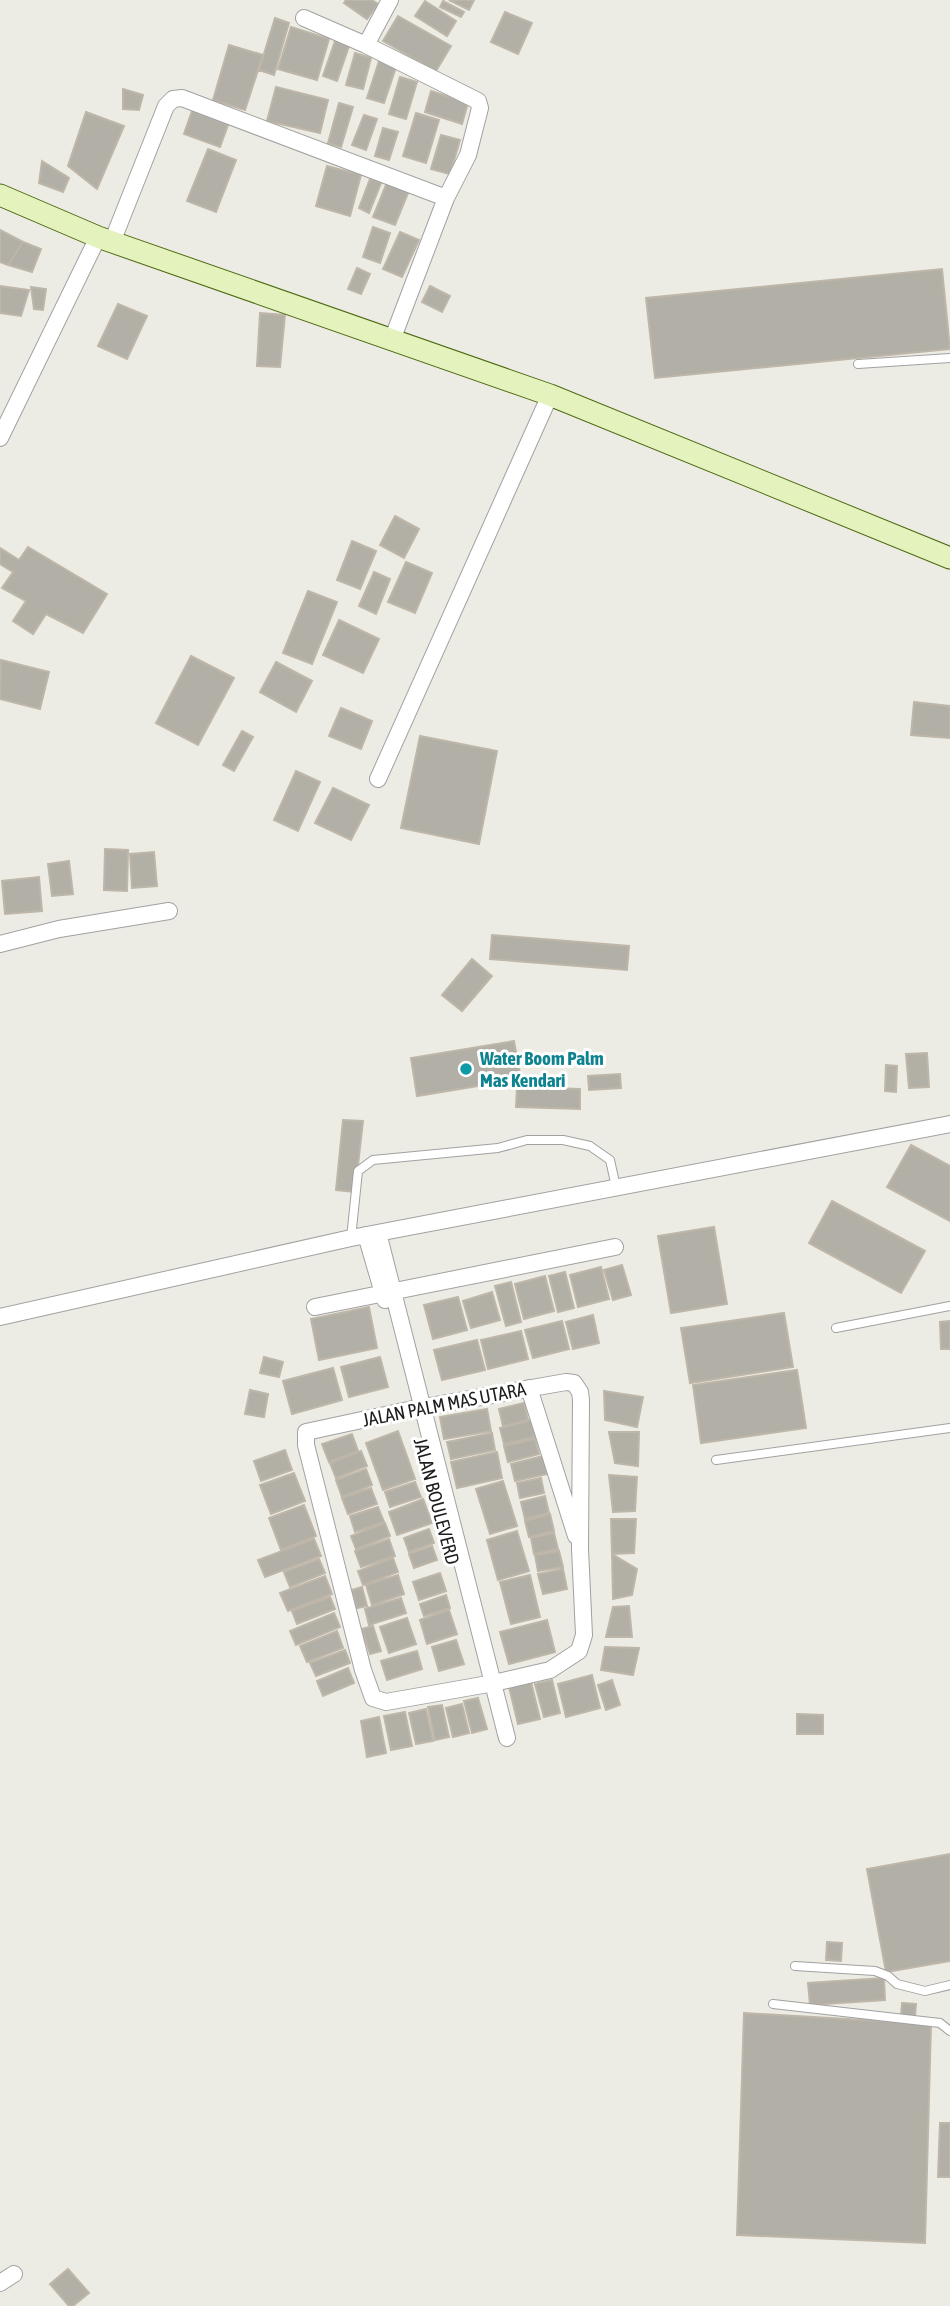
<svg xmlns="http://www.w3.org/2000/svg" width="950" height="2306" viewBox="0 0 950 2306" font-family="'Asap Condensed',sans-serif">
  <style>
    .building { fill: #b2afa7; stroke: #beb6a8; stroke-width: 2 }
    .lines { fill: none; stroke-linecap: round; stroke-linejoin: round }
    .lane-casing { stroke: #a1a1a1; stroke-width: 10 }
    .street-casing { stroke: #a1a1a1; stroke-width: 18 }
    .secondary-casing { stroke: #4c690f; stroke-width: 23 }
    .lane { stroke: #fff; stroke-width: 8 }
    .street { stroke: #fff; stroke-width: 16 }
    .secondary { stroke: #e4f3bd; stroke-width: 21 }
    .culture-dot { fill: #0f9aa8; stroke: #fff; stroke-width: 2.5 }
    .labels { text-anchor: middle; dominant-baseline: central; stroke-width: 6; stroke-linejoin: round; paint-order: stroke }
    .culture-label { font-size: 19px; font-weight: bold; fill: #0d838f; stroke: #fff; text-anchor: start }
    .street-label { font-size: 19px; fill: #1d1d1d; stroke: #fff }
  </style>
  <rect width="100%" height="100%" fill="#edece4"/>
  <!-- building -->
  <path class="building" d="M346 0H372L378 4 367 19 344 3Z
    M449 0H474L469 10Z
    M425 1 456 21 447 36 415 16Z
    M443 1 464 12 461 17 440 7Z
    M505 12 532 23 518 54 491 42Z
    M398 16 451 46 436 71 383 41Z
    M275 18 289 23 274 75 259 70Z
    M291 27 329 39 317 80 278 69Z
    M335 41 349 46 337 81 323 76Z
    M229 45 263 55 245 110 213 100Z
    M355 53 371 58 363 89 346 85Z
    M379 61 396 67 384 103 367 98Z
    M400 77 417 82 406 119 389 114Z
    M276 87 328 100 320 133 267 121Z
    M123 89 143 95 139 110 123 109Z
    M431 91 468 103 462 124 425 112Z
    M339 103 353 107 341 147 328 143Z
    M192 111 228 125 220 147 184 134Z
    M86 112 124 126 97 189 68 166Z
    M416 113 439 120 426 163 403 156Z
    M364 115 377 119 366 150 352 145Z
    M383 128 398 132 389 160 375 156Z
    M441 135 460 140 450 174 431 169Z
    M208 149 236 160 216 212 187 201Z
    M42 161 69 178 63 192 39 183Z
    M327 166 361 175 350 216 316 206Z
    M370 179 381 183 369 213 359 208Z
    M388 180 410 188 395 225 373 217Z
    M373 227 390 233 380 263 363 257Z
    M0 230 23 242 8 265 0 262Z
    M400 232 419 240 402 277 383 269Z
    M23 242 41 249 32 272 8 265Z
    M357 268 370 274 361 294 348 289Z
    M942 269 950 349 655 378 646 298Z
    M0 286 29 290 21 316 0 313Z
    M430 286 450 296 442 312 422 302Z
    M31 287 46 289 43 310 34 309Z
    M118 304 147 316 127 359 98 346Z
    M260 313 285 315 280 367 257 366Z
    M395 516 419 529 404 558 380 545Z
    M352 541 376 551 360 589 337 580Z
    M28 547 107 594 83 633 46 614 33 634 13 621 26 601 2 588 13 572 0 564V548L19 560Z
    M406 562 432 573 415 613 388 602Z
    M374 572 390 579 376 614 359 606Z
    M308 591 337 602 312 664 283 653Z
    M339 620 379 639 363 673 323 655Z
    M191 656 234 678 198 745 156 723Z
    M1 660 49 672 40 709 0 699Z
    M276 662 312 681 296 712 260 692Z
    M914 702 950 706V738L911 735Z
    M341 708 372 721 361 749 329 736Z
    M242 731 253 737 234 771 223 765Z
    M420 736 497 751 479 844 401 828Z
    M296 771 320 782 298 831 274 820Z
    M333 788 369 805 351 840 315 823Z
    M105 849 128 850 127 891 104 890Z
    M154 852 157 886 132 888 130 854Z
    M69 861 73 894 52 896 48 864Z
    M39 877 42 911 5 914 2 881Z
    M492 935 629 946 627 970 490 959Z
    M472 959 492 976 462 1011 442 995Z
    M514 1041 521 1079 417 1096 411 1058Z
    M927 1053 929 1087 909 1088 906 1054Z
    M886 1065 897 1066 896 1092 885 1091Z
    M620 1074 621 1088 589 1090 588 1076Z
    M517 1087 580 1089V1109L516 1107Z
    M343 1120 363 1121 355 1192 336 1190Z
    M911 1145 950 1166V1221L887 1187Z
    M832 1201 925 1251 901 1293 809 1243Z
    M714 1227 727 1304 671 1313 658 1236Z
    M622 1265 631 1295 613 1300 604 1270Z
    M601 1267 609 1299 578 1307 570 1275Z
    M565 1272 574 1308 558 1312 549 1276Z
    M545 1276 554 1311 524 1319 515 1284Z
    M511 1282 521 1322 506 1326 495 1286Z
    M492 1292 500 1320 471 1328 463 1301Z
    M458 1297 467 1330 433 1339 424 1305Z
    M369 1307 377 1348 319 1360 311 1319Z
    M784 1313 793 1367 690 1383 681 1328Z
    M593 1315 599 1343 573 1349 566 1322Z
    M562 1321 569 1349 533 1358 525 1330Z
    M950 1321V1349H941L940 1322Z
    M521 1331 528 1359 488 1369 481 1340Z
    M477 1340 485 1370 442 1380 434 1350Z
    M264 1357 283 1362 279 1377 260 1373Z
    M380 1357 388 1387 349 1397 341 1367Z
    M333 1368 342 1400 292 1414 283 1381Z
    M797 1370 806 1428 701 1443 693 1385Z
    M250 1390 268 1394 264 1417 245 1414Z
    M604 1391 643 1397 637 1427 605 1420Z
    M524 1403 528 1420 503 1426 499 1409Z
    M487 1409 491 1431 444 1439 440 1417Z
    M531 1420 535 1437 504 1444 500 1428Z
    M398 1431 415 1479 383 1490 366 1443Z
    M609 1432H639L638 1466 615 1463Z
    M492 1433 495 1450 451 1459 447 1442Z
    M352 1434 358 1451 329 1462 322 1444Z
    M535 1439 539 1454 508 1462 504 1446Z
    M285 1450 292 1470 261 1481 254 1461Z
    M361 1451 367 1466 336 1478 330 1463Z
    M497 1452 502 1478 457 1488 451 1462Z
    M543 1456 547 1474 515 1481 511 1464Z
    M366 1469 372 1485 342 1497 336 1480Z
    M294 1473 305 1501 271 1514 260 1485Z
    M609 1475 637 1477 635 1511 613 1512Z
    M541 1478 544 1493 520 1498 517 1483Z
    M503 1481 517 1526 490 1534 476 1489Z
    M415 1482 421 1497 390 1507 385 1492Z
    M371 1488 377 1504 348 1514 342 1498Z
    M545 1496 549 1513 525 1519 521 1502Z
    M423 1499 432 1523 397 1535 389 1512Z
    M304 1505 316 1536 281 1550 269 1518Z
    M378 1507 384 1522 355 1532 350 1516Z
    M550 1514 554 1531 529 1537 525 1521Z
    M611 1519H636L634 1553 612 1554Z
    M385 1523 390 1536 356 1549 351 1536Z
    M429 1529 434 1543 409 1552 404 1538Z
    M517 1531 529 1571 498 1580 487 1540Z
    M554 1533 558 1549 534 1554 531 1538Z
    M314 1539 321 1556 265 1577 258 1560Z
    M389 1539 395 1556 361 1567 355 1551Z
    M432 1546 437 1560 414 1568 409 1554Z
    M559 1551 563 1567 538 1571 535 1555Z
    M612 1554 637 1569 632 1595 613 1599Z
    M393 1558 398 1572 363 1585 358 1571Z
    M319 1559 325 1573 290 1587 284 1572Z
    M563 1569 567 1589 543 1594 538 1574Z
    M440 1573 446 1591 419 1600 413 1582Z
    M398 1575 404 1594 372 1605 366 1585Z
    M530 1575 540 1617 511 1624 500 1582Z
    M325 1576 332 1594 288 1611 280 1593Z
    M362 1587 367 1606 357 1608 352 1590Z
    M446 1595 450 1608 424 1616 420 1604Z
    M330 1597 335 1609 297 1624 292 1611Z
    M401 1598 406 1613 369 1625 365 1609Z
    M629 1606 632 1637H606L613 1607Z
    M449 1610 457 1634 427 1644 420 1620Z
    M334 1613 340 1627 296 1645 290 1631Z
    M407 1618 416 1644 389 1653 380 1627Z
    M547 1620 555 1652 509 1664 500 1632Z
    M373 1626 381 1651 370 1654 362 1629Z
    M337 1631 343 1648 307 1662 300 1646Z
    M456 1640 464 1664 439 1671 432 1647Z
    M605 1647 639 1648 633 1675 601 1670Z
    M345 1650 350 1663 316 1676 310 1663Z
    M417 1651 422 1669 387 1680 381 1661Z
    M348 1668 354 1683 323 1696 317 1681Z
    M592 1675 600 1708 566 1717 558 1684Z
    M552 1680 560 1713 544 1717 535 1684Z
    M612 1680 620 1705 606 1710 598 1685Z
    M531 1682 540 1719 518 1724 509 1687Z
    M478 1698 487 1729 472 1733 464 1701Z
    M462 1704 469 1733 453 1737 446 1708Z
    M442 1705 449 1737 435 1740 428 1707Z
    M426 1709 433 1741 416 1744 409 1713Z
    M405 1712 412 1746 391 1750 384 1716Z
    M797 1714 823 1715V1734H797Z
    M379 1717 386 1753 367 1757 361 1721Z
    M950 1854V1961L886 1972 867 1869Z
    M827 1942 842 1943 841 1961 826 1960Z
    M884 1978 885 2000 810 2005 808 1983Z
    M902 2003 916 2004 915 2017 901 2016Z
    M744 2013 931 2024 925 2243 737 2235Z
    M940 2123H950V2177H938Z
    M68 2269 89 2293 73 2306H69L50 2284Z"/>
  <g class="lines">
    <defs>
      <path id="lane" d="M858 364 950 358
        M351 1238 358 1171 373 1160 498 1148 527 1140H563L590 1146 610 1160 616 1187
        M836 1328 950 1306
        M716 1460 950 1428
        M795 1966 875 1971 888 1976 897 1984 925 1991 950 1985
        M773 2004 940 2023 950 2031"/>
      <path id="street" d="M304 18 366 45 478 101 480 108 468 155 446 198 392 340
        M366 45 390 0
        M112 242 166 106 173 99 182 98 446 198
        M0 438 98 237
        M378 779 550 395
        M0 944 59 929 169 911
        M378 1233 507 1738
        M366 1235 385 1300
        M315 1307 615 1247
        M0 1317 351 1238 950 1124
        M566 1382 574 1383 580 1392 581 1400 580 1549 584 1635 579 1651 550 1670 494 1683 386 1702 373 1698 363 1670 306 1445V1432L413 1409Z
        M529 1388 576 1536
        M0 2283 14 2274"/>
      <path id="secondary" d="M0 195 98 237 550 395 950 558"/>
    </defs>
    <!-- lane casing -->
    <use href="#lane" class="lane-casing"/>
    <!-- street casing -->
    <use href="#street" class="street-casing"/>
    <!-- secondary casing -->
    <use href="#secondary" class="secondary-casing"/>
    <!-- lane -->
    <use href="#lane" class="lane"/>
    <!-- street -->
    <use href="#street" class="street"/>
    <!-- secondary -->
    <use href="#secondary" class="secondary"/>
  </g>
  <!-- markers -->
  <circle class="culture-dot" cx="466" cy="1069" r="7"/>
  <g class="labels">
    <!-- culture labels -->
    <g class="culture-label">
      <text x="480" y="1058">Water Boom Palm<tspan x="480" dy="22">Mas Kendari</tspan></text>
    </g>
    <!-- street labels -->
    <g class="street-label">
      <text transform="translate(444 1404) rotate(-11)">JALAN PALM MAS UTARA</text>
      <text transform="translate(437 1501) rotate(75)">JALAN BOULEVERD</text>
    </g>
  </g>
</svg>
